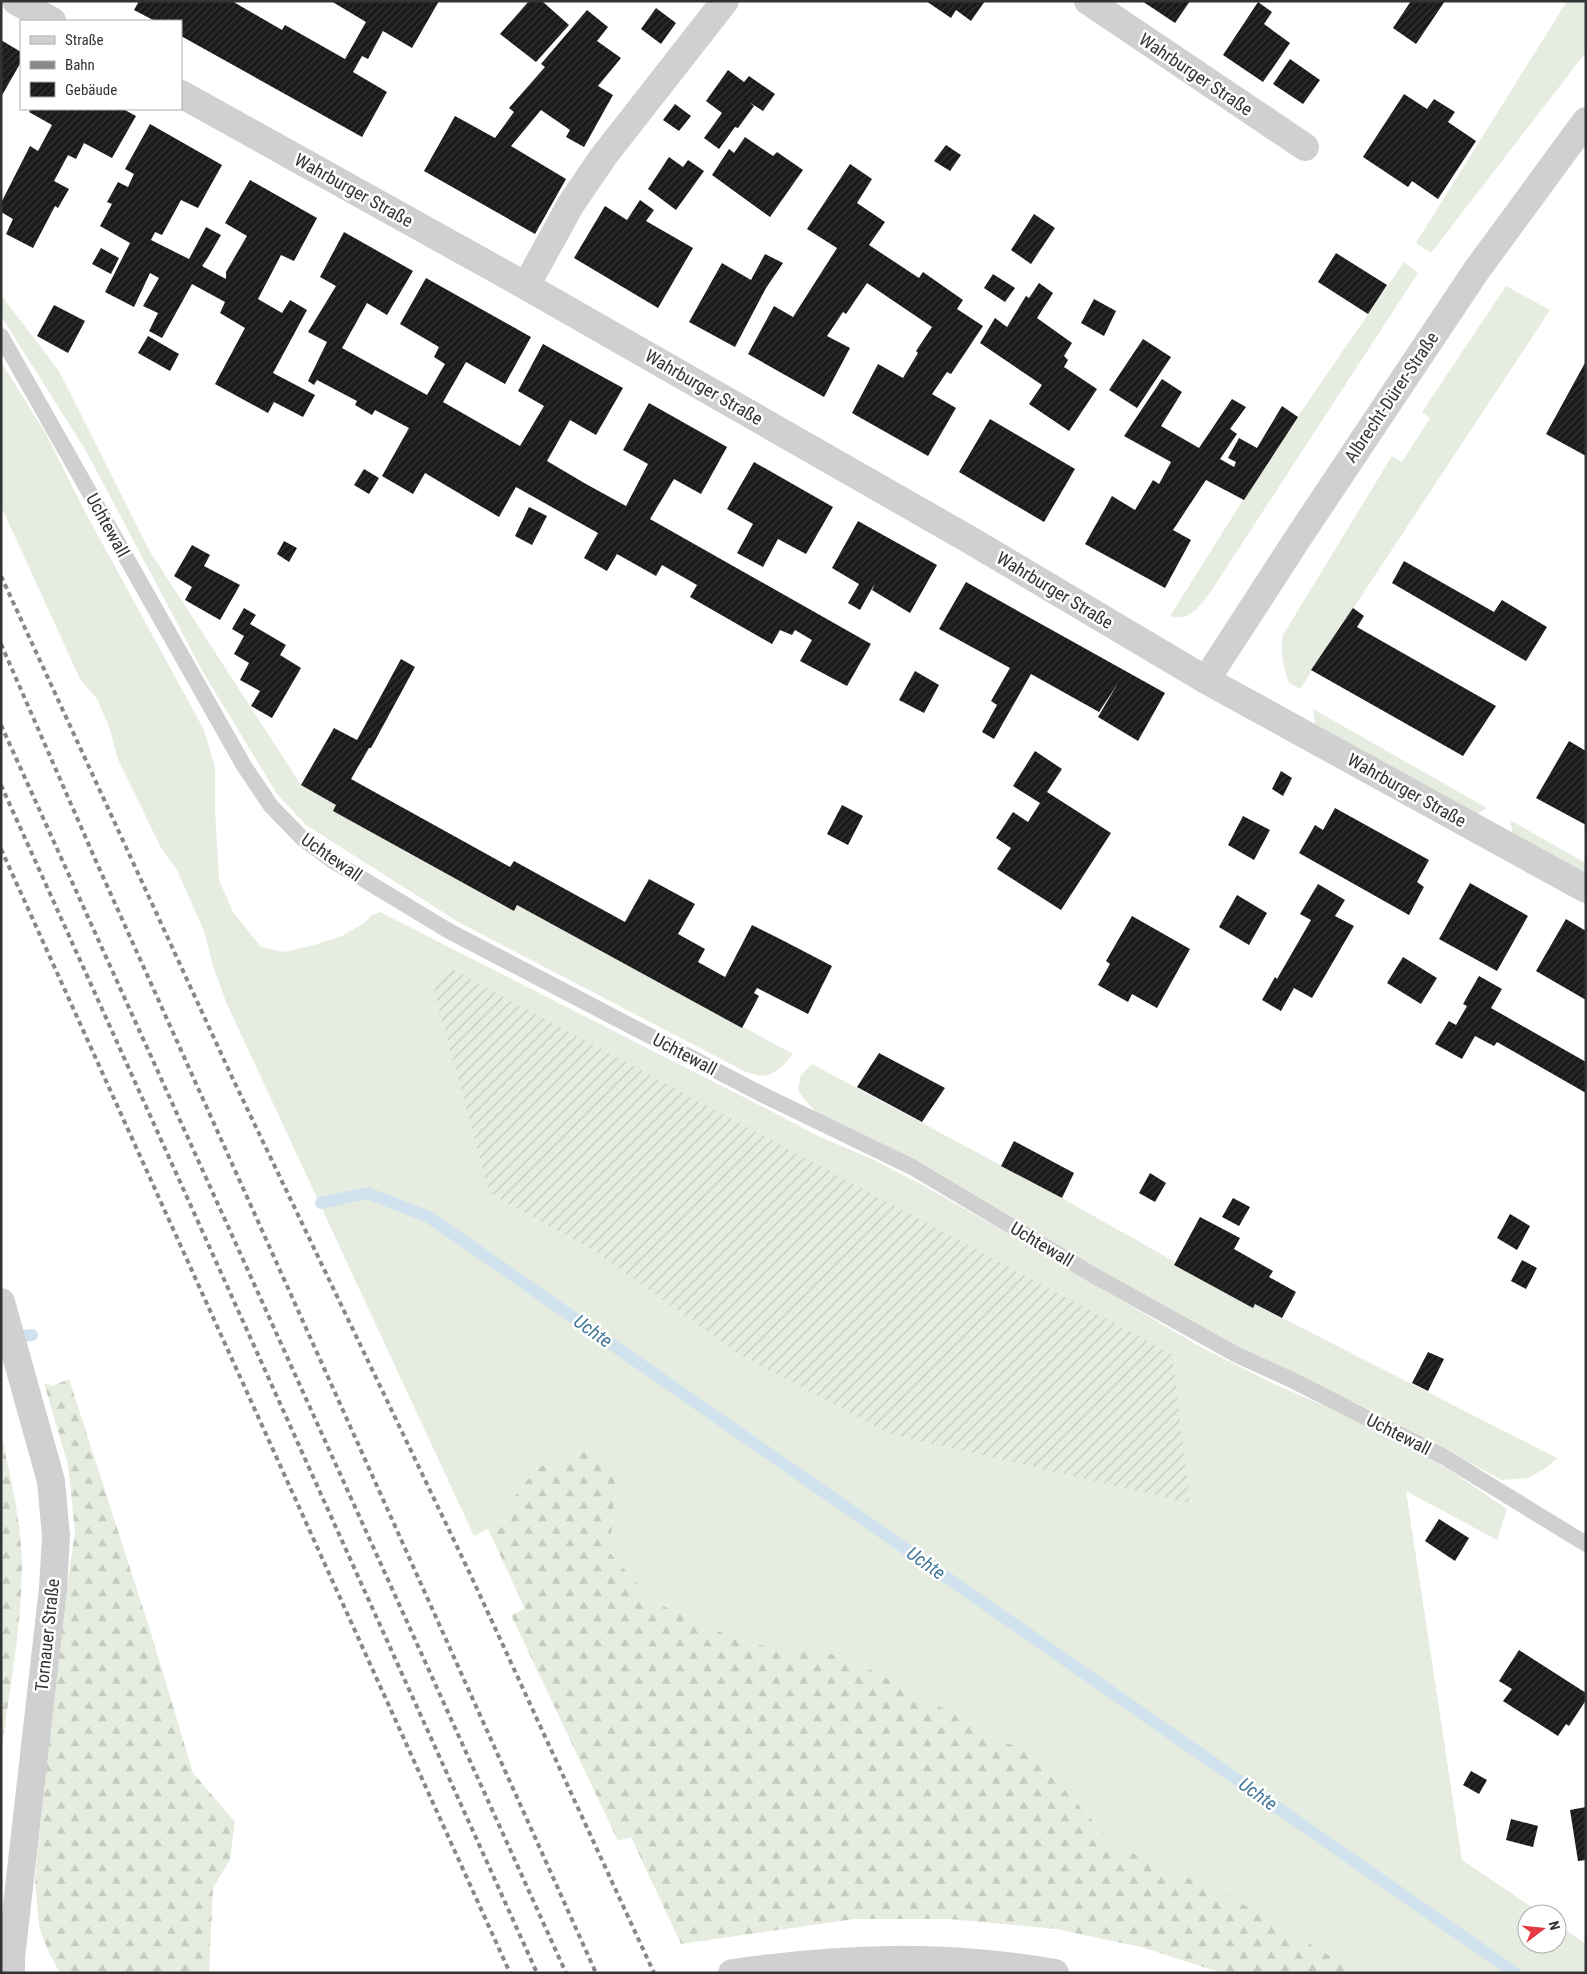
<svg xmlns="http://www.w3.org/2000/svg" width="1587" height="1974" viewBox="0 0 1587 1974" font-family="'Roboto Condensed',sans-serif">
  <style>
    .grass { fill: #e6ecdf; fill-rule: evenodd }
    .forest { fill: url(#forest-firs) }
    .garden { fill: url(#garden-furrows) }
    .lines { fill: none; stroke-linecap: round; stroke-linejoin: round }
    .stream { stroke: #cfe2ee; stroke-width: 12 }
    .building { fill: url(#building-hatch) }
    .service { stroke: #d0d0d0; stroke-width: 16 }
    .minor { stroke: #d0d0d0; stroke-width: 28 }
    .tertiary { stroke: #d0d0d0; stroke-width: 28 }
    .rail { stroke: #888; stroke-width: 4; stroke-dasharray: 5 4; stroke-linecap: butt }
    .labels { text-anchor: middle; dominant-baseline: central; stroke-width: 5; stroke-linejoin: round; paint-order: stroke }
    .street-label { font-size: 18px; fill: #333; stroke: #fff }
    .water-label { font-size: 19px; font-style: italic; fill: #3f7597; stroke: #fff }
  </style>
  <defs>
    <pattern id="forest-firs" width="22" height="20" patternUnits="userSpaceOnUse" patternTransform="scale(1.25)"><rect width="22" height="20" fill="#e6ecdf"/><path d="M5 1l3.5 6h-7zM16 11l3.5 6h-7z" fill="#c6cbc0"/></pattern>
    <pattern id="garden-furrows" width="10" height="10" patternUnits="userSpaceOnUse" patternTransform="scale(1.25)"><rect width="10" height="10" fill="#e6ecdf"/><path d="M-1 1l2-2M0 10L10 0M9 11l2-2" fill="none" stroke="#c6cbc0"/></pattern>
    <pattern id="building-hatch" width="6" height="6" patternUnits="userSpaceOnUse" patternTransform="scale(1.25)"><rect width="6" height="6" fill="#1a1a1a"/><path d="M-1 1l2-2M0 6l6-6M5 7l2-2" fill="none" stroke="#333"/></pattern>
  </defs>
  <rect width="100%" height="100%" fill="#fff"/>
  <!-- grass -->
  <path class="grass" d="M1567 1H1586V52L1431 253 1416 243Z
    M1404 262 1418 273 1215 585C1204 600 1192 623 1170 616L1270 457Z
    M1506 286 1550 310 1300 689 1289 683C1283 666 1280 653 1283 635L1392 456 1402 462 1430 418 1422 412Z
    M1 295 59 371 149 550 301 785 336 805 333 811 517 905 793 1054C786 1063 775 1075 763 1076 758 1076 751 1073 746 1072L460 923 306 825 277 794 203 672 86 451 1 316Z
    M1 362 45 432 83 508 204 730 215 767V809L219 880 233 912 261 947 284 952 314 945 342 936 364 923 372 915 380 912 769 1110 820 1137 870 1158 928 1188 1040 1252 1197 1345 1268 1381 1327 1407 1417 1452 1451 1471 1507 1509 1497 1540 1406 1491 1462 1860 1542 1914H1527V1944H1557V1924L1586 1944V1973H1359L1227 1895 1114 1845 1066 1791 1027 1753 845 1656 745 1643 654 1602 610 1553 616 1477 538 1467 488 1529 474 1536 226 1002 213 966 204 931 177 870 160 846 117 757 110 729 97 699 80 679 1 506ZM489 1193 1190 1502 890 1434 597 1253Z
    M1313 709 1487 808 1476 815 1315 724Z
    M1510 820 1586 863V877L1513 836Z
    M812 1064 1062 1198 1175 1262 1174 1265 1253 1307 1255 1304 1557 1458 1546 1468 1528 1478 1502 1480 1371 1410 1237 1347 817 1113 804 1099 798 1090 801 1075Z"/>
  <!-- forest -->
  <path class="forest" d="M69 1379 150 1630 193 1773 235 1822 230 1860 213 1888 209 1973H60L48 1951 39 1926 35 1878 61 1625 75 1532 68 1465 44 1383 52 1386Z
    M1 1440 3 1442C12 1484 22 1526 22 1569 21 1631 9 1693 1 1754Z
    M597 1448 616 1477 610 1553 654 1602 745 1643 845 1656 1027 1753 1066 1791 1114 1845 1227 1895 1359 1973H1222L1141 1947 1056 1929 950 1919H854L681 1944 631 1837 618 1841 511 1615 525 1609 488 1529 538 1467Z"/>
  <!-- garden -->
  <path class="garden" d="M446 966 1172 1354 1190 1503 890 1434 742 1356 597 1253 489 1193 434 991Z"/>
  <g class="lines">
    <!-- stream -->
    <path class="stream" d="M321 1203 367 1193 429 1217 1515 1973
      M9 1338 32 1335"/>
  </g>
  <!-- building -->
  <path class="building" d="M139 1H232L282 30 285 25 345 59 366 22 331 1H439L412 48 383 31 368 59 362 56 353 72 387 92 362 137 181 36V21H155L134 10Z
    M529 1H542L569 25 536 62 500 34Z
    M926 1H985L971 21 956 10 951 18Z
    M1142 1H1190L1175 23Z
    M1411 1H1445L1416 44 1393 28Z
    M1258 2 1272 12 1264 24 1290 43 1263 82 1223 55Z
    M656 8 676 23 661 44 641 29Z
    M587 10 608 27 597 41 621 58 598 86 613 95 584 147 566 137 570 130 541 110 511 146 566 179 535 234 424 171 455 116 495 138 514 112 509 108 545 67 541 64Z
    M1 40 21 52V62L1 97Z
    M1290 59 1320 80 1303 104 1273 84Z
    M728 70 744 82 749 76 775 94 763 111 749 102 754 106 738 128 735 127 719 149 704 138 722 113 706 101Z
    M1404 94 1427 109 1434 99 1455 112 1448 122 1476 141 1438 199 1412 181 1408 187 1363 157Z
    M675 104 691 116 679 131 663 120Z
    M31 109H123L136 116 112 158 84 143 76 159 68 155 54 181 69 189 58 208 55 206 33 248 6 234 13 219 1 212V203L30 146 38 151 52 125 29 112Z
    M150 124 222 165 198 208 181 200 162 235 155 232 151 240 189 259 206 227 221 235 207 259 202 266 226 279V272L247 236 225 223 250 180 317 218 294 261 281 255 258 299 282 313 290 300 307 310 273 373 315 395 303 417 274 402 268 413 215 384 245 328 220 313 225 302 192 284 162 338 149 331 158 313 143 306 159 278 150 273 134 307 105 292 130 243 100 226 112 204 107 202 118 182 128 187 134 174 125 169Z
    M745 137 773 156 777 152 803 170 770 217 712 175 729 149 734 153Z
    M946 145 961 155 950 171 934 161Z
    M669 157 683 167 688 160 704 171 676 210 648 189Z
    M850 164 872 179 857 203 885 222 869 245 919 278 923 272 963 300 957 309 983 326 951 374 947 372 932 394 956 408 928 456 852 413 878 364 903 378 918 353 916 351 932 327 867 283 846 314 843 312 827 336 850 348 824 397 748 354 774 306 793 317 837 248 807 229Z
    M640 200 654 210 646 221 693 248 658 308 574 258 605 206 627 220Z
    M1034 214 1055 228 1031 264 1011 250Z
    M344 232 413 271 387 315 367 303 342 348 427 395 445 364 434 357 439 347 400 324 426 278 531 337 505 384 466 362 443 402 520 446 544 406 518 391 543 344 623 388 596 435 570 420 547 461 586 484 626 506 648 464 623 450 649 403 727 447 701 494 674 479 650 519 871 644 847 686 800 661 812 640 795 630 792 635 780 630 772 644 690 597 697 585 662 565 656 576 617 554 607 571 584 558 598 533 516 487 499 517 425 473 413 494 382 476 409 428 375 410 372 415 355 405 357 401 317 380 314 385 308 381 327 342 308 332 336 286 320 277Z
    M101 248 119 258 111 274 92 264Z
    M1336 253 1387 285 1368 314 1318 282Z
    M765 254 783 263 766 288 735 347 689 322 722 263 751 280Z
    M993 274 1015 288 1005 302 984 288Z
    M1039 283 1053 293 1037 318 1072 343 1064 356 1068 360 1064 367 1097 389 1069 431 1029 404 1042 385 980 343 995 318 1007 327 1026 296 1029 298Z
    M1094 299 1116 311 1104 336 1081 323Z
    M54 305 85 321 68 353 37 336Z
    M148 336 179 354 170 371 138 353Z
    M1143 339 1171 357 1137 408 1109 390Z
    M1586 361V456L1546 434Z
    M1162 379 1182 392 1161 426 1199 448 1232 399 1246 407 1230 429 1237 434 1220 459 1234 467 1236 462 1228 458 1239 438 1257 448 1282 406 1298 417 1244 500 1206 480 1173 530 1191 540 1165 588 1085 544 1112 496 1135 510 1153 480 1159 484 1171 462 1124 436Z
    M990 419 1075 469 1044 522 959 472Z
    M754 462 833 507 806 554 778 539 763 567 737 553 753 524 727 509Z
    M364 469 379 478 369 494 354 485Z
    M529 507 547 516 532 545 515 536Z
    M858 521 937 565 910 613 872 590 875 583 860 610 848 603 859 584 832 568Z
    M284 541 297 548 289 562 277 554Z
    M192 545 210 555 204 566 240 585 220 620 185 600 192 587 174 576Z
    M1404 561 1494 612 1502 600 1547 627 1526 661 1392 583Z
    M966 582 1165 693 1138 741 1098 717 1118 683 1099 712 1031 674 994 739 982 732 997 705 991 701 1010 668 939 629Z
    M244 608 256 615 250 624 286 645 280 655 301 668 272 718 251 706 260 691 240 680 249 663 234 654 244 636 232 629Z
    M1353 608 1364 616 1357 627 1496 706 1463 756 1311 670Z
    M401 659 415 667 371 748H369L351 779 510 867 514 861 625 922 649 879 695 904 678 934 705 949 698 962 725 977 752 925 782 940 832 966 808 1014 757 988 754 993 759 996 742 1028 517 905 514 911 333 811 336 805 301 785 334 728 357 740Z
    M915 671 939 685 924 713 899 700Z
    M1569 741 1586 751V825L1536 798Z
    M1035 751 1062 769 1047 792 1111 833 1061 910 997 869 1011 848 996 838 1013 812 1028 822 1040 803 1013 786Z
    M1281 771 1292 778 1283 796 1272 789Z
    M842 805 863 816 848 845 827 834Z
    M1335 808 1429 860 1417 882 1424 887 1409 915 1299 853 1315 825 1323 830Z
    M1243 816 1270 830 1254 860 1228 845Z
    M1470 883 1528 916 1497 971 1439 939Z
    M1318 884 1345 900 1335 916 1354 926 1312 998 1294 988 1281 1011 1262 1000 1275 977 1277 979 1311 920 1300 914Z
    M1237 895 1267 913 1249 945 1219 927Z
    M1132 916 1190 949 1157 1008 1132 994 1128 1002 1098 985 1110 964 1106 961Z
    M1566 919 1586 931V1000L1536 971Z
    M1403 957 1437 978 1421 1004 1387 983Z
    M1479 976 1502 989 1491 1008 1586 1062V1093L1497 1042 1494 1046 1475 1036 1462 1059 1435 1044 1449 1021 1456 1025 1467 1006 1463 1004Z
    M879 1053 945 1088 922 1122 857 1087Z
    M1014 1141 1074 1173 1062 1198 1001 1166Z
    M1150 1173 1166 1183 1155 1202 1139 1193Z
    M1233 1198 1250 1207 1239 1226 1222 1217Z
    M1510 1214 1530 1226 1517 1250 1497 1238Z
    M1200 1217 1240 1238 1234 1249 1273 1271 1269 1277 1296 1292 1282 1318 1255 1304 1253 1308 1174 1265Z
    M1522 1260 1537 1268 1526 1289 1511 1281Z
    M1428 1352 1444 1359 1428 1391 1412 1383Z
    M1439 1519 1469 1538 1455 1561 1425 1541Z
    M1519 1650 1586 1693V1700L1569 1726 1566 1724 1558 1736 1503 1701 1512 1689 1499 1681Z
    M1471 1771 1487 1780 1479 1794 1463 1785Z
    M1586 1807V1860L1578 1861 1570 1810Z
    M1511 1819 1538 1826 1533 1847 1506 1840Z"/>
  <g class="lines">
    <!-- service -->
    <path class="service" d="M1 336 244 766 271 806 302 838 333 861 449 931 761 1094 912 1167 1093 1275 1237 1355 1292 1380 1444 1457 1586 1544"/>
    <!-- minor -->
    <path class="minor" d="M16 1 52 21
      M1088 1 1305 147
      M181 94 526 286 970 540 1206 680 1586 889
      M526 286 571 204 603 157 725 1
      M1206 680 1300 535 1476 271 1586 121
      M1 1302 51 1481 56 1536 53 1588 11 1958V1973"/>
    <!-- tertiary -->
    <path class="tertiary" d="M732 1973C843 1957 944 1954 1055 1973"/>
    <!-- rail -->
    <path class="rail" d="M1 576 231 1075 472 1578 654 1973
      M1 644 95 859 596 1973
      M1 725 566 1973
      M1 785 537 1973
      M1 849 510 1973"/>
  </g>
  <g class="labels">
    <!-- street labels -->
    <g class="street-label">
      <text transform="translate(1196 74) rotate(34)">Wahrburger Straße</text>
      <text transform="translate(354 190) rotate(29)">Wahrburger Straße</text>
      <text transform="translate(704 387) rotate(30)">Wahrburger Straße</text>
      <text transform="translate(1391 397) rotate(-56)">Albrecht-Dürer-Straße</text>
      <text transform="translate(108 525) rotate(61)">Uchtewall</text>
      <text transform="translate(1055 590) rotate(31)">Wahrburger Straße</text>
      <text transform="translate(1407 790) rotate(29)">Wahrburger Straße</text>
      <text transform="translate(332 857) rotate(35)">Uchtewall</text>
      <text transform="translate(685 1054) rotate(28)">Uchtewall</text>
      <text transform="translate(1042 1244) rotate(31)">Uchtewall</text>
      <text transform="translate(1399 1434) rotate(27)">Uchtewall</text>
      <text transform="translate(47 1635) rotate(-84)">Tornauer Straße</text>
    </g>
    <!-- water labels -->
    <g class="water-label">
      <text transform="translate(593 1331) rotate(35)">Uchte</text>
      <text transform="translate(926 1563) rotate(35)">Uchte</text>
      <text transform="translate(1258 1794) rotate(35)">Uchte</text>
    </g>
  </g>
  <!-- border -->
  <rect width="1587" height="1974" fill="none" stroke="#333333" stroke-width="5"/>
  <!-- legend -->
  <rect x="20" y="20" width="162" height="90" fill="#ffffff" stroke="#adadad"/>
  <rect x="30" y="36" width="25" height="8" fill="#d0d0d0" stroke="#adadad"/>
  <text x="65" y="45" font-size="15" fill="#333333">Straße</text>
  <rect x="30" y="61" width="25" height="8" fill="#888888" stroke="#adadad"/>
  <text x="65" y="70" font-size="15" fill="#333333">Bahn</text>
  <rect x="30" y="82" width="25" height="15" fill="url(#building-hatch)" stroke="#adadad"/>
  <text x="65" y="95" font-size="15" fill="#333333">Gebäude</text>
  <!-- north arrow -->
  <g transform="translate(1542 1929) rotate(74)"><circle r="24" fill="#ffffff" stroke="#adadad"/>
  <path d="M0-4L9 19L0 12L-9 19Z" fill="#e63946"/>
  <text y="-8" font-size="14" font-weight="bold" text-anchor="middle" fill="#333333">N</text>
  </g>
</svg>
